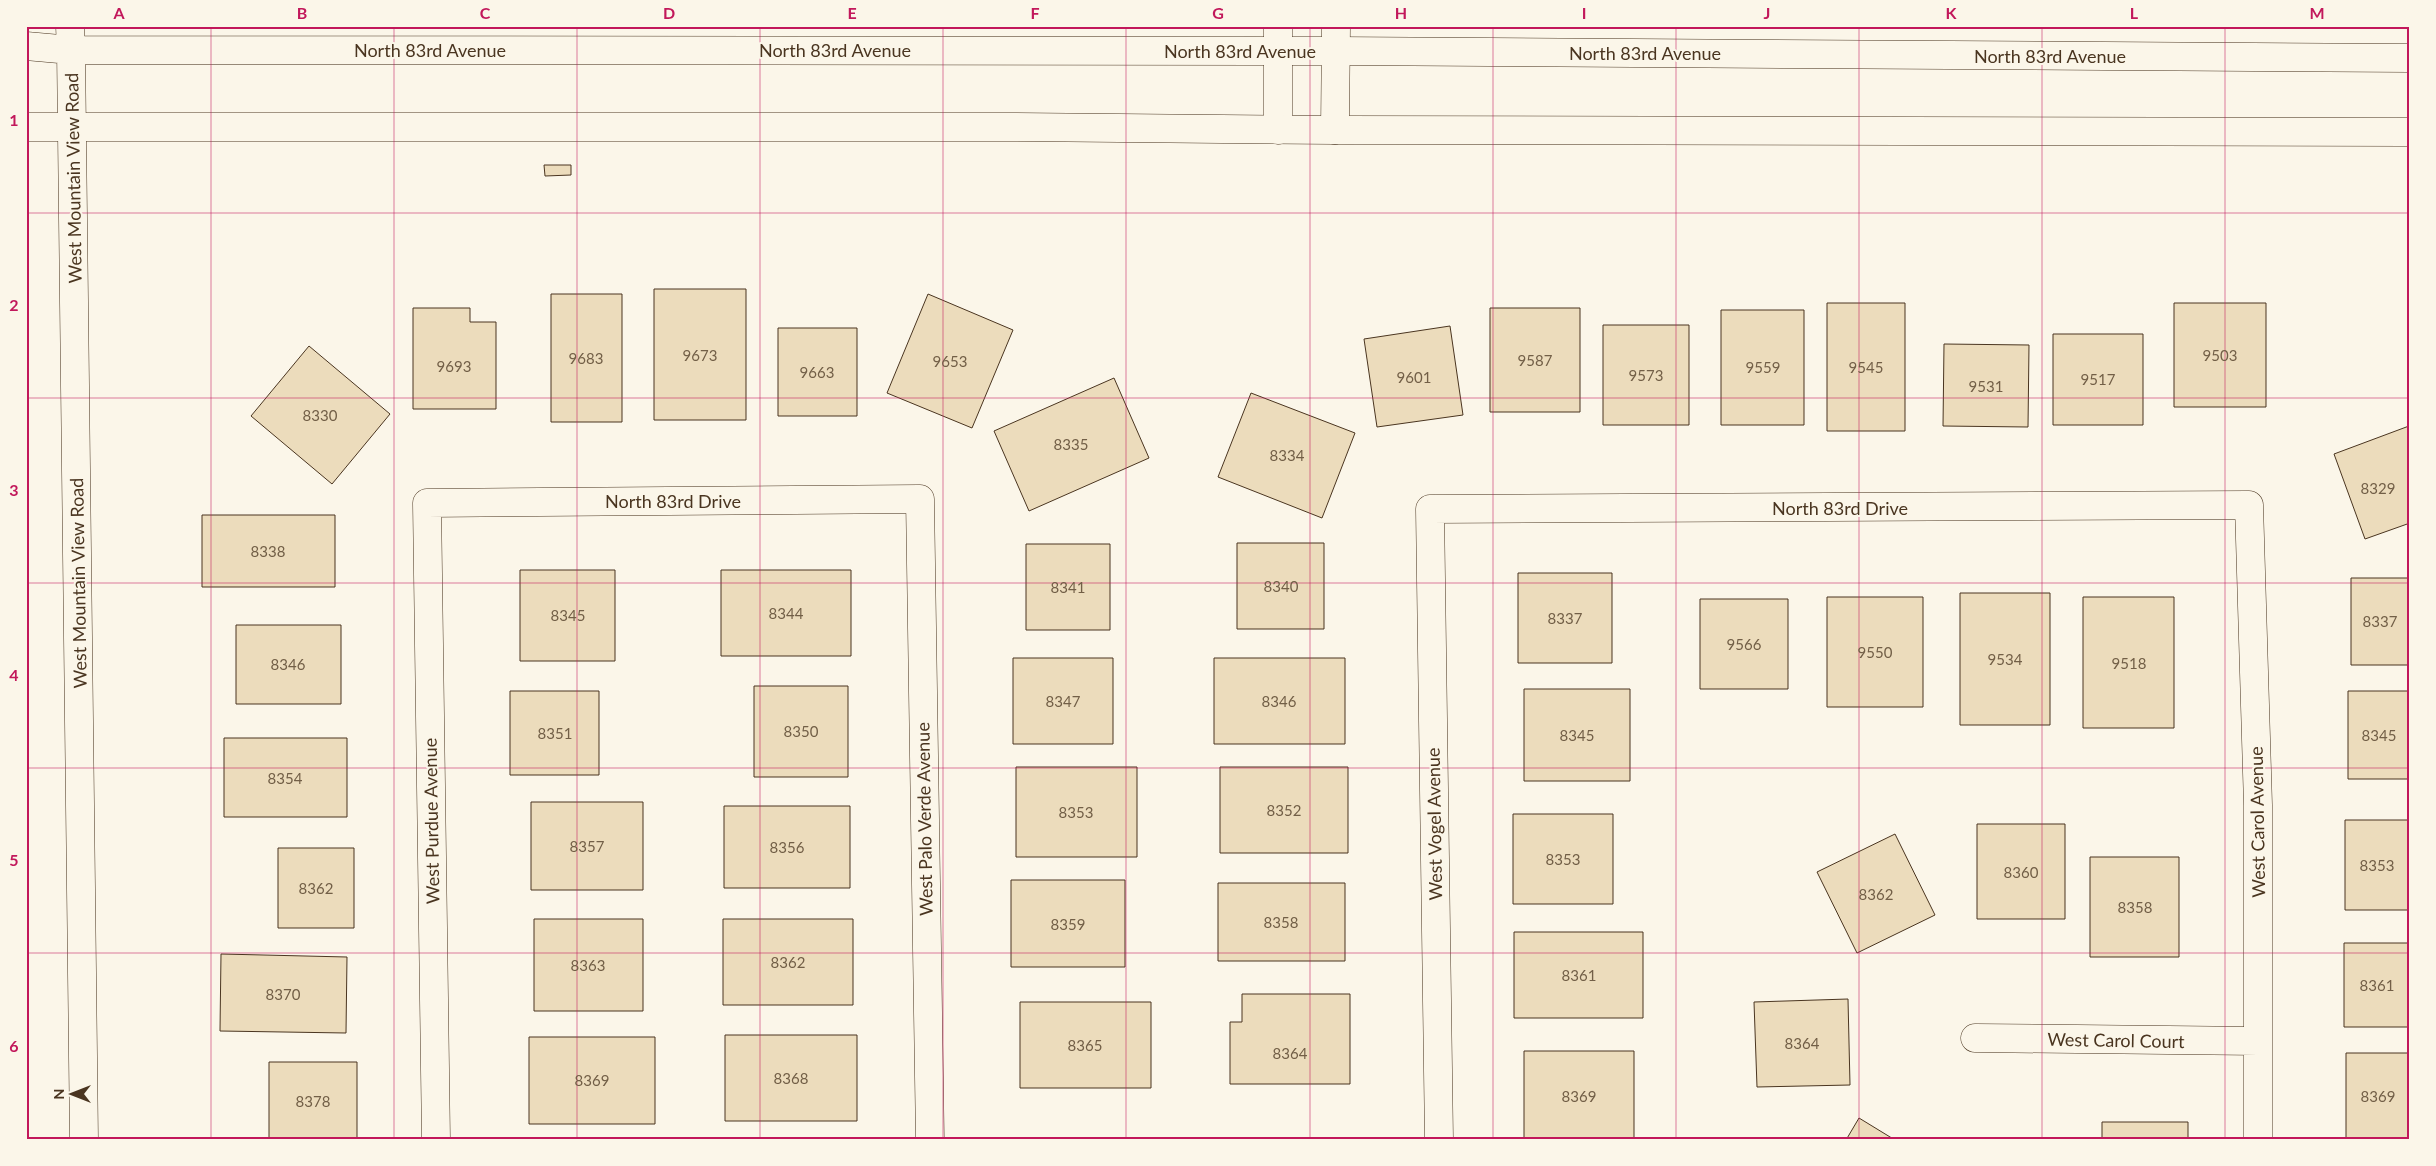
<svg xmlns="http://www.w3.org/2000/svg" width="2436" height="1166" viewBox="0 0 2436 1166" font-family="Lato,sans-serif">
  <style>
    .building { fill: #ecdcbc; stroke: #4a3520 }
    .lines { fill: none; stroke-linecap: round; stroke-linejoin: round }
    .street-casing { stroke: #4a3520; stroke-width: 29 }
    .secondary-casing { stroke: #4a3520; stroke-width: 29 }
    .street { stroke: #fbf6e9; stroke-width: 28 }
    .secondary { stroke: #fbf6e9; stroke-width: 28 }
    .grid { fill: none; stroke: #c2185b; stroke-width: 1; stroke-opacity: 0.55 }
    .labels { text-anchor: middle; dominant-baseline: central; stroke-width: 4; stroke-linejoin: round; paint-order: stroke }
    .number-label { font-size: 15px; fill: #725f47 }
    .street-label { font-size: 18px; fill: #4a3520; stroke: #fbf6e9 }
    .neatline { fill: none; stroke: #c2185b; stroke-width: 2 }
    .grid-label { font-size: 16px; text-anchor: middle; font-weight: bold; fill: #c2185b }
  </style>
  <rect width="100%" height="100%" fill="#fbf6e9"/>
  <!-- building -->
  <path class="building" d="M544 165H571V175L545 176Z
    M654 289H746V420H654Z
    M551 294H622V422H551Z
    M928 294 1013 330 972 428 887 393Z
    M1827 303H1905V431H1827Z
    M2174 303H2266V407H2174Z
    M413 308H470V322H496V409H413Z
    M1490 308H1580V412H1490Z
    M1721 310H1804V425H1721Z
    M1603 325H1689V425H1603Z
    M1450 326 1463 415 1377 427 1364 339Z
    M778 328H857V416H778Z
    M2053 334H2143V425H2053Z
    M1944 344 2029 345 2028 427 1943 426Z
    M309 346 390 414 332 484 251 416Z
    M1114 378 1149 458 1029 511 994 431Z
    M1251 393 1355 433 1322 518 1218 477Z
    M2409 426 2410 523 2365 539 2334 454Z
    M202 515H335V587H202Z
    M1237 543H1324V629H1237Z
    M1026 544H1110V630H1026Z
    M520 570H615V661H520Z
    M721 570H851V656H721Z
    M1518 573H1612V663H1518Z
    M2351 578H2410V665H2351Z
    M1960 593H2050V725H1960Z
    M1827 597H1923V707H1827Z
    M2083 597H2174V728H2083Z
    M1700 599H1788V689H1700Z
    M236 625H341V704H236Z
    M1013 658H1113V744H1013Z
    M1214 658H1345V744H1214Z
    M754 686H848V777H754Z
    M1524 689H1630V781H1524Z
    M510 691H599V775H510Z
    M2348 691H2410V779H2348Z
    M224 738H347V817H224Z
    M1016 767H1137V857H1016Z
    M1220 767H1348V853H1220Z
    M531 802H643V890H531Z
    M724 806H850V888H724Z
    M1513 814H1613V904H1513Z
    M2345 820H2410V910H2345Z
    M1977 824H2065V919H1977Z
    M1895 834 1935 915 1857 953 1817 872Z
    M278 848H354V928H278Z
    M2090 857H2179V957H2090Z
    M1011 880H1125V967H1011Z
    M1218 883H1345V961H1218Z
    M534 919H643V1011H534Z
    M723 919H853V1005H723Z
    M1514 932H1643V1018H1514Z
    M2344 943H2410V1027H2344Z
    M221 954 347 957 346 1033 220 1031Z
    M1242 994H1350V1084H1230V1022H1242Z
    M1848 999 1850 1085 1757 1087 1754 1002Z
    M1020 1002H1151V1088H1020Z
    M725 1035H857V1121H725Z
    M529 1037H655V1124H529Z
    M1524 1051H1634V1140H1524Z
    M2346 1053H2410V1140H2346Z
    M269 1062H357V1140H269Z
    M1859 1118 1895 1140H1846Z
    M2102 1122H2188V1140H2102Z"/>
  <g class="lines">
    <defs>
      <path id="street" d="M70 26 71 50
        M1278 26V130
        M1335 130 1336 26
        M1975 1038 2258 1041
        M436 1140 427 503 920 499 930 1140
        M1439 1140 1430 509 2249 505 2258 805V1140"/>
      <path id="secondary" d="M26 46 71 50 1336 51 2410 58
        M71 50 84 1140
        M26 127H1017L1335 130 2410 132"/>
    </defs>
    <!-- street casing -->
    <use href="#street" class="street-casing"/>
    <!-- secondary casing -->
    <use href="#secondary" class="secondary-casing"/>
    <!-- street -->
    <use href="#street" class="street"/>
    <!-- secondary -->
    <use href="#secondary" class="secondary"/>
  </g>
  <!-- grid -->
  <path class="grid" d="M211 26V1140M394 26V1140M577 26V1140M760 26V1140M943 26V1140M1126 26V1140M1310 26V1140M1493 26V1140M1676 26V1140M1859 26V1140M2042 26V1140M2225 26V1140M26 213H2410M26 398H2410M26 583H2410M26 768H2410M26 953H2410"/>
  <g class="labels">
    <!-- number labels -->
    <g class="number-label">
      <text x="700" y="355">9673</text>
      <text x="2220" y="355">9503</text>
      <text x="586" y="358">9683</text>
      <text x="1535" y="360">9587</text>
      <text x="950" y="361">9653</text>
      <text x="454" y="366">9693</text>
      <text x="1763" y="367">9559</text>
      <text x="1866" y="367">9545</text>
      <text x="817" y="372">9663</text>
      <text x="1646" y="375">9573</text>
      <text x="1414" y="377">9601</text>
      <text x="2098" y="379">9517</text>
      <text x="1986" y="386">9531</text>
      <text x="320" y="415">8330</text>
      <text x="1071" y="444">8335</text>
      <text x="1287" y="455">8334</text>
      <text x="2378" y="488">8329</text>
      <text x="268" y="551">8338</text>
      <text x="1281" y="586">8340</text>
      <text x="1068" y="587">8341</text>
      <text x="786" y="613">8344</text>
      <text x="568" y="615">8345</text>
      <text x="1565" y="618">8337</text>
      <text x="2380" y="621">8337</text>
      <text x="1744" y="644">9566</text>
      <text x="1875" y="652">9550</text>
      <text x="2005" y="659">9534</text>
      <text x="2129" y="663">9518</text>
      <text x="288" y="664">8346</text>
      <text x="1063" y="701">8347</text>
      <text x="1279" y="701">8346</text>
      <text x="801" y="731">8350</text>
      <text x="555" y="733">8351</text>
      <text x="1577" y="735">8345</text>
      <text x="2379" y="735">8345</text>
      <text x="285" y="778">8354</text>
      <text x="1284" y="810">8352</text>
      <text x="1076" y="812">8353</text>
      <text x="587" y="846">8357</text>
      <text x="787" y="847">8356</text>
      <text x="1563" y="859">8353</text>
      <text x="2377" y="865">8353</text>
      <text x="2021" y="872">8360</text>
      <text x="316" y="888">8362</text>
      <text x="1876" y="894">8362</text>
      <text x="2135" y="907">8358</text>
      <text x="1281" y="922">8358</text>
      <text x="1068" y="924">8359</text>
      <text x="788" y="962">8362</text>
      <text x="588" y="965">8363</text>
      <text x="1579" y="975">8361</text>
      <text x="2377" y="985">8361</text>
      <text x="283" y="994">8370</text>
      <text x="1802" y="1043">8364</text>
      <text x="1085" y="1045">8365</text>
      <text x="1290" y="1053">8364</text>
      <text x="791" y="1078">8368</text>
      <text x="592" y="1080">8369</text>
      <text x="1579" y="1096">8369</text>
      <text x="2378" y="1096">8369</text>
      <text x="313" y="1101">8378</text>
    </g>
    <!-- street labels -->
    <g class="street-label">
      <text x="430" y="50">North 83rd Avenue</text>
      <text x="835" y="50">North 83rd Avenue</text>
      <text x="1240" y="51">North 83rd Avenue</text>
      <text x="1645" y="53">North 83rd Avenue</text>
      <text x="2050" y="56">North 83rd Avenue</text>
      <text transform="translate(73 178) rotate(-91)">West Mountain View Road</text>
      <text x="673" y="501">North 83rd Drive</text>
      <text x="1840" y="508">North 83rd Drive</text>
      <text transform="translate(78 583) rotate(-91)">West Mountain View Road</text>
      <text transform="translate(924 819) rotate(-91)">West Palo Verde Avenue</text>
      <text transform="translate(431 821) rotate(-91)">West Purdue Avenue</text>
      <text transform="translate(2257 822) rotate(-91)">West Carol Avenue</text>
      <text transform="translate(1434 824) rotate(-91)">West Vogel Avenue</text>
      <text transform="translate(2116 1040) rotate(1)">West Carol Court</text>
    </g>
  </g>
  <!-- border -->
  <rect width="2436" height="1166" fill="none" stroke="#fbf6e9" stroke-width="55"/>
  <!-- north arrow -->
  <g transform="translate(72 1094) rotate(270)" stroke="#fbf6e9" stroke-width="4" paint-order="stroke">
  <path d="M0-4L9 19L0 12L-9 19Z" fill="#4a3520"/>
  <text y="-8" font-size="14" font-weight="bold" text-anchor="middle" fill="#4a3520">N</text>
  </g>
  <rect x="28" y="28" width="2380" height="1110" class="neatline"/>
  <g class="grid-label">
    <text x="119" y="19">A</text>
    <text x="302" y="19">B</text>
    <text x="485" y="19">C</text>
    <text x="669" y="19">D</text>
    <text x="852" y="19">E</text>
    <text x="1035" y="19">F</text>
    <text x="1218" y="19">G</text>
    <text x="1401" y="19">H</text>
    <text x="1584" y="19">I</text>
    <text x="1767" y="19">J</text>
    <text x="1951" y="19">K</text>
    <text x="2134" y="19">L</text>
    <text x="2317" y="19">M</text>
    <text x="14" y="126">1</text>
    <text x="14" y="311">2</text>
    <text x="14" y="496">3</text>
    <text x="14" y="681">4</text>
    <text x="14" y="866">5</text>
    <text x="14" y="1052">6</text>
  </g>
</svg>
